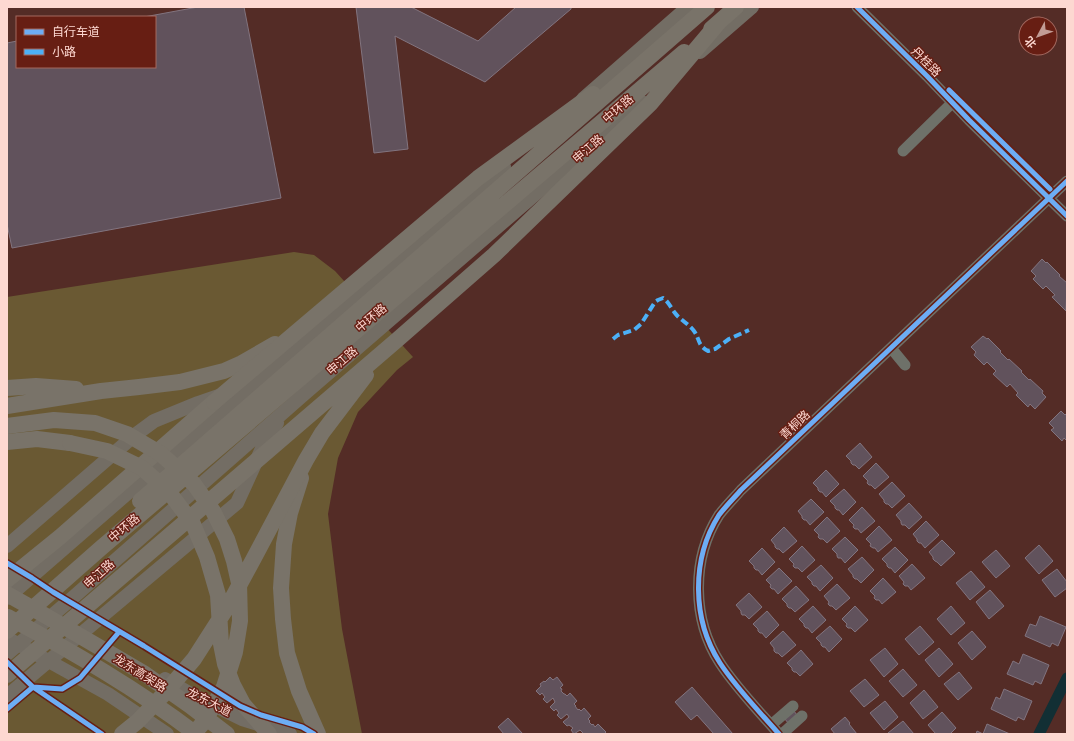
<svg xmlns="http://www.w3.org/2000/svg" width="1074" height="741" viewBox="0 0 1074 741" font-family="Arial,'Noto Sans SC',sans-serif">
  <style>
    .green { fill: #6a5933 }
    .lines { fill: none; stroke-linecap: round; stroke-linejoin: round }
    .canal { stroke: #122f34; stroke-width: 11 }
    .building { fill: #61525c; stroke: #82747f }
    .minor { stroke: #6e7169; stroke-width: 11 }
    .major { stroke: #736d64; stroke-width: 14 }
    .highway { stroke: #797369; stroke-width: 16 }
    .highway-bridge { stroke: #797369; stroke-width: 16 }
    .quiet { stroke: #4cb0f7; stroke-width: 4; stroke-dasharray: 8 4; stroke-linecap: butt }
    .cycleway-casing { stroke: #671e13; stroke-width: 8 }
    .cycleway { stroke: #6dadf4; stroke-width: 5 }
    .labels { text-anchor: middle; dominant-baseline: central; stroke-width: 3; stroke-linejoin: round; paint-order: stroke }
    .street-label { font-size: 12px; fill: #fdd8d1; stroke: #671e13 }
  </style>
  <rect width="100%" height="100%" fill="#542c26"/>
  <!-- green -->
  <path class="green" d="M294 252 314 255 335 271 413 357 397 370 358 412 338 458 328 514 342 629 362 734H7V297Z"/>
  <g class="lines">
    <!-- canal -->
    <path class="canal" d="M1039 734 1067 678"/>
  </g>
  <!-- building -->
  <path class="building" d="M198 7H244L281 198 12 248 7 224V43L17 41V67H155V17H144Z
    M356 7H411L478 41 516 7H571V9L485 82 395 36 408 149 374 153Z
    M1042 259 1046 263 1047 262 1060 275 1059 276 1067 283 1066 311 1052 297 1055 295 1046 286 1043 289 1033 279 1036 276 1031 271Z
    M983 336 987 339 988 338 1001 351 1000 352 1008 360 1009 359 1022 371 1021 372 1029 380 1030 379 1043 391 1042 393 1046 397 1035 409 1030 404 1028 407 1016 395 1018 393 1010 384 1007 387 993 374 996 371 987 362 984 365 974 355 976 352 971 347Z
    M1061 411 1065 415 1066 414 1067 415V441L1064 438 1062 441 1051 430 1054 428 1049 423Z
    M860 443 872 457 859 469 855 465H853L851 463V461L846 456Z
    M876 463 889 477 875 489 871 485H869L867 483 868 481 863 476Z
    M826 470 839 484 826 497 822 492H820L818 490V488L813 483Z
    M892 482 905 496 892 508 888 504H886L884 502V500L879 494Z
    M844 489 856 502 843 515 839 510H837L835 508V506L830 501Z
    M811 499 824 512 810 525 806 520H804L802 518V516L798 511Z
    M909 503 922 517 909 529 905 525H902L901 523V521L896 515Z
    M862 507 875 521 861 533 858 529H855L853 527 854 525 849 520Z
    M827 517 840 531 827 543 823 539H820L818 537 819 535 814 530Z
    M926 521 939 535 925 548 921 543H919L917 541V539L913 534Z
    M879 526 892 540 878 552 875 548H873L870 546 871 544 866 539Z
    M784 527 797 541 783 553 779 549H777L775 547V545L771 540Z
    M845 537 858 550 845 563 841 558H838L837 556V554L832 549Z
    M942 540 955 553 941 566 937 562 935 561 933 559V557L929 552Z
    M1039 545 1053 561 1039 574 1025 558Z
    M802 546 815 560 802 572 798 568H795L793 566 794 564 789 559Z
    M895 547 908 560 895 573 891 568H889L887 566V564L882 559Z
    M762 548 775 562 762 575 758 570H756L754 568V566L749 561Z
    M996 550 1010 566 996 578 982 562Z
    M862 557 874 570 861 583 857 579H855L853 577V575L848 569Z
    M912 564 925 578 911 590 908 586H905L903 584 904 582 899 576Z
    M821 565 833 578 820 591 816 586H814L812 584V582L807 577Z
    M779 568 792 581 778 594 774 589H772L770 587 771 585 766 580Z
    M1057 569 1067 582V588L1055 597 1042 580Z
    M971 571 985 587 970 600 956 583Z
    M883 578 896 592 882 604 879 600H876L874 598 875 596 870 591Z
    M837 584 850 598 836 610 832 606H830L828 604 829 602 824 596Z
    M796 586 809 600 795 612 791 608H789L787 606V604L782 599Z
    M990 590 1004 606 989 619 976 602Z
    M749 593 762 607 749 619 745 615H742L741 613V611L736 605Z
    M813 606 826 620 812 633 808 628H806L804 626V624L799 619Z
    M855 606 868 620 855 632 851 628H848L846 626 847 624 842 619Z
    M951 606 965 623 951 635 937 619Z
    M767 611 779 625 766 638 762 633H760L758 631V629L753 624Z
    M1040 616 1066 627 1058 646 1052 643 1050 647 1025 636 1030 624 1036 626Z
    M830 626 842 639 829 652 825 647H823L821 645V643L816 638Z
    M920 626 934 642 919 655 905 639Z
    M783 631 796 645 782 657 778 653H776L774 651V648L770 643Z
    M972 631 986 647 972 660 958 643Z
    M885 648 898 664 884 677 870 660Z
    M939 648 953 664 939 677 925 660Z
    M801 650 813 664 800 676 796 672H794L792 670V668L787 663Z
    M1023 654 1049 665 1041 684 1035 681 1033 685 1007 674 1013 661 1019 664Z
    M903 669 917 685 903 697 889 681Z
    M959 672 972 688 958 700 944 684Z
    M550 677 553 680 557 677 563 685 560 688 562 689 561 691 564 694H565L567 696 570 693 577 701 574 704 576 706H575L578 710 579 709 581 711 584 708 591 716 588 719 590 721 589 722 592 725 593 724 595 727 598 724 606 732 604 734H582L583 733 580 730 574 734 571 730 573 728 569 725 567 726 563 722 569 717 567 714 561 719 557 715 559 713 556 709 554 711 550 707 555 702 553 698 547 703 543 699 545 697 542 693 540 695 536 691 541 686 540 684 544 681 545 682Z
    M865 679 879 695 864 707 850 691Z
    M692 687 733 734H714L697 715 691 720 675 702Z
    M1004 689 1032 701 1024 720 1018 717 1016 721 991 709 996 697 1000 699Z
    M924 690 938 707 923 719 910 703Z
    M885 701 898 717 884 730 870 713Z
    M793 710 798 716 789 724 784 718Z
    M942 712 956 728 950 734H936L928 725Z
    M845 717 850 723 849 724 857 734H835L831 729Z
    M508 718 523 734H504L498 727Z
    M903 721 914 734H889L888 733Z
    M987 724 1010 734H976L977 731 983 734Z"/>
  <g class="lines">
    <!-- minor -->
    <path class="minor" d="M857 7 927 76 969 120 1067 216
      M903 151 952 103
      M891 348 905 365
      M771 725 793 706
      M779 734C759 711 737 689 720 663 692 620 691 559 719 515 726 506 734 498 741 490L1067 181
      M782 734 802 716"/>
    <!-- major -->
    <path class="major" d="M700 52 752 7
      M583 99 688 7
      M7 546 135 435 154 421 198 403 221 395
      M7 598 230 404 270 370 504 167
      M7 638 108 694 167 734
      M7 654 69 601 303 395 642 102
      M165 679 189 693 242 719 290 734
      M7 696 237 503 265 442 277 423"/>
    <!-- highway -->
    <path class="highway" d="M7 388 36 386 76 389
      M7 406 101 391 139 387 180 382 224 371 242 363 275 344
      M7 442 37 439 70 443
      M301 478 290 513 284 544 281 588 283 619 287 653 299 691 318 734
      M7 580 60 537 214 402"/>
    <!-- highway-bridge -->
    <path class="highway-bridge" d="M711 29 736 7
      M214 402 478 178 593 94
      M7 426 54 420 95 423 127 434 161 454 194 484 213 511 227 539 234 561 239 583 240 621 235 652 224 687 204 722 193 734
      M70 443 107 451 142 468 169 492 193 524 207 557 218 595 221 644 225 664 233 685 243 704 269 734
      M140 501 707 7
      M7 594 46 616 145 674 189 705 227 734
      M8 617C73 652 137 689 196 734
      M7 631 101 548 684 52
      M7 675 397 340 494 255 650 104 719 22
      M122 734 138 721 164 694 194 659 228 606 254 558 306 460 322 433 366 375"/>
    <!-- quiet -->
    <path class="quiet" d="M613 339 618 335 634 330 641 324 655 302 658 300 663 298C668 301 671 308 675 313 680 320 688 323 694 331 700 339 697 345 708 351L715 349 729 339 749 330"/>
    <defs>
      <path id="cycleway" d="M857 7 927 76 969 120 1067 216
        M949 90 1050 189
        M7 563 32 578 53 592 144 646 240 706 261 715 302 727 314 734
        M7 662 33 687 102 734
        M7 709 33 687 62 689 80 678 119 632
        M779 734C759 711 737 689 720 663 692 620 691 559 719 515 726 506 734 498 741 490L1067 181"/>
    </defs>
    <!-- cycleway casing -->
    <use href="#cycleway" class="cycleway-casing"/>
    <!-- cycleway -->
    <use href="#cycleway" class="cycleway"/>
  </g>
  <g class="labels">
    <!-- street labels -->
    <g class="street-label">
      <text transform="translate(926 62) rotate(45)">丹桂路</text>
      <text transform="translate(618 109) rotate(-41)">中环路</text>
      <text transform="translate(588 149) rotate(-41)">申江路</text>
      <text transform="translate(371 318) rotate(-40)">中环路</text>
      <text transform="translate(342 361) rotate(-41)">申江路</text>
      <text transform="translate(795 425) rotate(-43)">青桐路</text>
      <text transform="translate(124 528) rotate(-40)">中环路</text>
      <text transform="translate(99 574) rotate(-42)">申江路</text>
      <text transform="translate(140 673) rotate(32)">龙东高架路</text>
      <text transform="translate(209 702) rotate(27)">龙东大道</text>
    </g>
  </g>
  <!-- border -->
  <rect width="1074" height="741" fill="none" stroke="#fdd8d1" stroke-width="16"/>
  <!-- legend -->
  <rect x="16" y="16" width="140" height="52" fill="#671e13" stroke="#a3685f"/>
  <rect x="24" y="29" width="20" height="6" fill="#6dadf4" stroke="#a3685f"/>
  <text x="52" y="36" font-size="12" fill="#fdd8d1">自行车道</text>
  <rect x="24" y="49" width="20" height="6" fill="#4cb0f7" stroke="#a3685f"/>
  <text x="52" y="56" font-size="12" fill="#fdd8d1">小路</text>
  <!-- north arrow -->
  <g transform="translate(1038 36) rotate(229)"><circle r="19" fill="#671e13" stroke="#a3685f"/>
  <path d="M0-3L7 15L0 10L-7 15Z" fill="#c29c95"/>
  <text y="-6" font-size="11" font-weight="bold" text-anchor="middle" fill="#fdd8d1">北</text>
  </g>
</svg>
